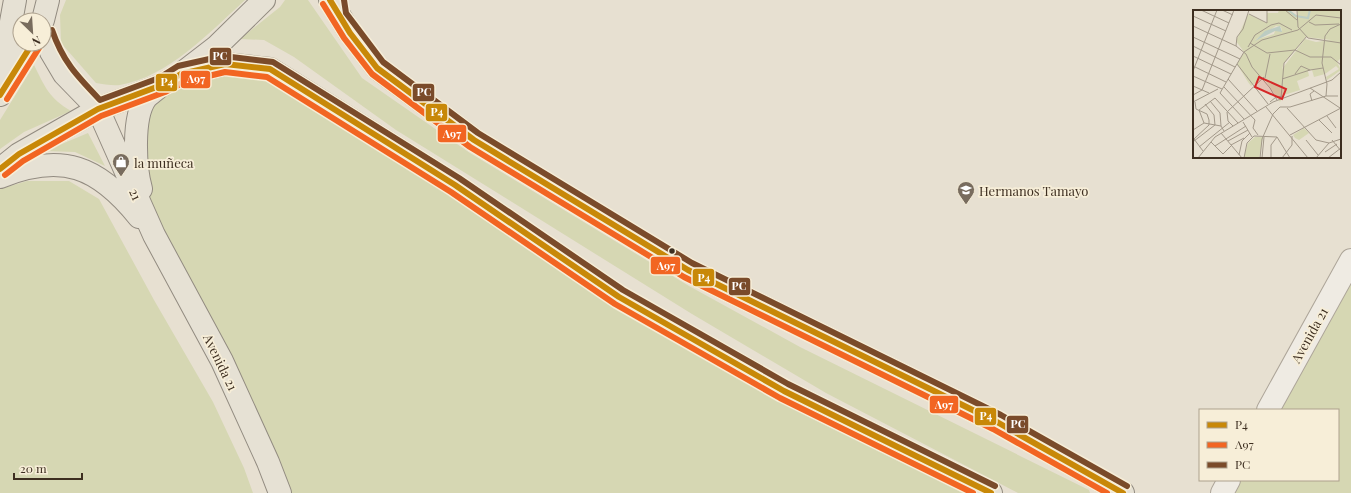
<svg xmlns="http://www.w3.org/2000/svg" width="1351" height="493" viewBox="0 0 1351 493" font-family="'Playfair Display',serif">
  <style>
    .green { fill: #d6d7b3 }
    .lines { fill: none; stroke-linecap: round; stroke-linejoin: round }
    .minor-casing { stroke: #ada599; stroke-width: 24 }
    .major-casing { stroke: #928b80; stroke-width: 24 }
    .minor { stroke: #efebe3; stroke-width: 22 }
    .major { stroke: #e6e1d4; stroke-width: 22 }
    .bus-1-casing { stroke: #f7eed8; stroke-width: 9 }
    .bus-2-casing { stroke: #f7eed8; stroke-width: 9 }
    .bus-3-casing { stroke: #f7eed8; stroke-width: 9 }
    .bus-1 { stroke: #c88808; stroke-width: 6 }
    .bus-2 { stroke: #f26522; stroke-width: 6 }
    .bus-3 { stroke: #7a4b2a; stroke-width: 6 }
    .bus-dot { fill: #3d2e20; stroke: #f7eed8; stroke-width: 1.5 }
    .labels { text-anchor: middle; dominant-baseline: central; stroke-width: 3.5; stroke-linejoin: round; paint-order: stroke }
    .poi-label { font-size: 13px; fill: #3d2e20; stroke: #f7eed8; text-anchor: start }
    .street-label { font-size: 13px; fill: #3d2e20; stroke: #f7eed8 }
    .inset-river { fill: none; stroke: #bcccc2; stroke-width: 2 }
    .inset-road { fill: none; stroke: #a3998a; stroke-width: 1 }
    .view { fill: #d62828; fill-opacity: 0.15; stroke: #d62828; stroke-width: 2 }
    .inset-edge { fill: none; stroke: #3d2e20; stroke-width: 2 }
    .line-badge { stroke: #f7eed8; stroke-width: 1.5 }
    .badge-label { font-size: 11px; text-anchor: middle; font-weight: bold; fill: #fff }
  </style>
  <rect width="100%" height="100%" fill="#e7e0d1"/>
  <!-- green -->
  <path class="green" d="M66 0H245C210 32 168 77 120 85 113 86 103 84 96 83L61 43 60 15Z
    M285 0H308L362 78 470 153 689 286 800 347 1089 490 1090 493H1018L826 393 692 314 396 130 294 57 264 40 240 39 280 7Z
    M34 65C45 87 49 98 71 111L24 132 0 149V120Z
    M270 69 619 297 991 493H280L139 181 146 99 181 74Z
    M88 133 105 166 75 152 45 151Z
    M27 181H69L99 199 154 300 213 402 244 468 253 493H0V189Z
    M1351 260V493H1222L1229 480H1338V410H1268Z"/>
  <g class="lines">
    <defs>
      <path id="minor" d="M1268 410 1351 260
        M1222 493 1229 480"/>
      <path id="major" d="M330 0 350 33 377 68 474 140 688 270 997 422 1123 493
        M43 20 48 0
        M44 33 51 52 64 74 98 109 154 235 222 361 268 462 280 493
        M0 66 7 44 15 0
        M181 74 225 64 270 69 455 185 619 297 784 391 991 493
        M0 95 32 44
        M0 169 19 154 98 109 162 85 181 74 216 47 264 0
        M0 177C62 152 98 166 139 217
        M141 189C135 167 132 117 146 98 150 94 156 90 160 86"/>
    </defs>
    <!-- minor casing -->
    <use href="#minor" class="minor-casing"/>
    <!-- major casing -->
    <use href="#major" class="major-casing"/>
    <!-- minor -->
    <use href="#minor" class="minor"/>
    <!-- major -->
    <use href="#major" class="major"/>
    <defs>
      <path id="bus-1" d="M330 0 350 33 377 68 474 140 688 270 997 422 1123 493
        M0 95 32 44
        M0 169 19 154 98 109 162 85 181 74 225 64 270 69 455 185 619 297 784 391 991 493"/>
      <path id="bus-2" d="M323 4 344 38 372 74 470 147 684 277 993 429 1107 493
        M7 99 39 48
        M5 175 23 161 101 116 165 92 184 82 225 72 267 77 451 192 615 304 780 398 973 493"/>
      <path id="bus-3" d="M344 0 346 13 383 62 478 133 692 263 1001 415 1127 486
        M52 30C63 62 77 76 100 100L159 78 178 66 223 56 273 62 459 178 623 290 788 384 995 486"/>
    </defs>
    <!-- bus-1 casing -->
    <use href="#bus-1" class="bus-1-casing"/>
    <!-- bus-2 casing -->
    <use href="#bus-2" class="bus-2-casing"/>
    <!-- bus-3 casing -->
    <use href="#bus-3" class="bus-3-casing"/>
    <!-- bus-1 -->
    <use href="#bus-1" class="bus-1"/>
    <!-- bus-2 -->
    <use href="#bus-2" class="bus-2"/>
    <!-- bus-3 -->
    <use href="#bus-3" class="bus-3"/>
  </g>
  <!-- icons -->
  <defs>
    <symbol id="shop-pin" viewBox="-11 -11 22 30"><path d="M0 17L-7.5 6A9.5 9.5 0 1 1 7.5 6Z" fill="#786c5e" stroke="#f7eed8"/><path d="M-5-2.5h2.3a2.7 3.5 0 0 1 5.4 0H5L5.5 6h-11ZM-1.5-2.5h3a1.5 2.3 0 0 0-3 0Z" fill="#fff"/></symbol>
    <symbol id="university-pin" viewBox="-11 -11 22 30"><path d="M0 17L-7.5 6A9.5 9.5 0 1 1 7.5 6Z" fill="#786c5e" stroke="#f7eed8"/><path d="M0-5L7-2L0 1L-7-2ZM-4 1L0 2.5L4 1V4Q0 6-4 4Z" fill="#fff"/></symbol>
  </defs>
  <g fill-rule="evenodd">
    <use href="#shop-pin" x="111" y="152" width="20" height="27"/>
    <use href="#university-pin" x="956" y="180" width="20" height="27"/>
  </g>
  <!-- markers -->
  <circle class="bus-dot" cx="672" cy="251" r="3.5"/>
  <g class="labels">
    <!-- poi labels -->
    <g class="poi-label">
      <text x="134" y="162">la muñeca</text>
      <text x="979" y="190">Hermanos Tamayo</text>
    </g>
    <!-- street labels -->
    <g class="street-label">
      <text transform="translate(136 194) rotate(66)">21</text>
      <text transform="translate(1309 335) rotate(-61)">Avenida 21</text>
      <text transform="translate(221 362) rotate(64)">Avenida 21</text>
    </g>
  </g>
  <!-- overview -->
  <g transform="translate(1193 10)">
    <rect width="148" height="148" fill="#e7e0d1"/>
    <path d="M86 0H94L104 7 105 0H148V48L144 52 148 60 134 70 133 67 146 59 143 56 132 64 121 67 119 60 115 61 116 66 104 71 107 80 91 85 87 92 69 65 70 68 58 76 55 72 44 54 51 42 43 31 55 4 74 13V3H85ZM83 16 88 17 89 21H82L81 24 62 30ZM113 27 138 30 123 32 112 29 89 59 91 53ZM111 118 116 123 106 130 102 128 100 125ZM62 127H70L66 148 51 147 55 133Z" fill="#d6d7b3" fill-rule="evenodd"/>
    <path d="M87 16 89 22 82 21 62 31 72 21Z" fill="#bcccc2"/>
    <path class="inset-river" d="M95 0 103 6 115 8 117 0"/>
    <path class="inset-road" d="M8 0 36 13M29 0 40 5M92 0 104 10M104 0 105 17 115 28 148 33M56 4 74 13V0M123 5 148 8M0 6 33 21M116 12 122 15 146 14M0 16 43 36 53 44 59 57 77 78 84 90M0 27 47 49M57 33 74 43 102 40 117 47H138L148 55M0 36 42 57M43 36 44 27 50 19 56 0M55 37 62 25 78 15 86 13 99 20M0 46 38 64M44 54 75 94M0 56 33 72M0 61 24 0M102 64 108 56 117 60M0 66 29 79M72 68 77 44M35 69 64 101M89 69 117 60 130 58M0 76 16 83M31 77 62 110 60 118 65 125M117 78 147 98M0 85 9 80 41 0M133 86 134 74 129 53 132 26 137 19 148 14M88 88 91 53 114 26M17 91 27 103 28 116M119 91 117 84 121 81M0 92 25 79M2 92 3 99 14 104 16 110V115L1 129 10 141M77 92 83 87 91 86M73 97 115 148M94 98 123 130 136 133M6 100 22 88 45 113M6 100 11 113 28 116 31 121M134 106 143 118M51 109 27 83 51 42 69 30 105 20 123 5M126 110 139 123M50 112 59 127M40 116 35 111 34 102 71 67M0 120 11 113M28 123 49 148M97 125 148 98M84 127 97 148M113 130 125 145M139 130 148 141M1 131 22 115 21 105 12 94M35 131 55 120M18 132 30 144 38 136M38 135 51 128M22 136 53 116M6 137 37 112M132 142 144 134M46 145 49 131 57 123M5 148 22 127 80 92 139 70 148 62M51 148 54 133 61 126 84 127M67 148 69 129 80 104 87 97H97L133 86H145M69 148 71 127M78 148V135L84 127M89 148 99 135V126M123 148 136 133 148 129M135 148 148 138"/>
    <path class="view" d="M66 67 93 79 89 89 62 77Z"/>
    <rect width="148" height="148" class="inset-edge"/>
  </g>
  <g class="line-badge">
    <rect x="209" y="47" width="23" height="19" rx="4" fill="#7a4b2a"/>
    <rect x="180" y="70" width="31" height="19" rx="4" fill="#f26522"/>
    <rect x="155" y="73" width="23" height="19" rx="4" fill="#c88808"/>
    <rect x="412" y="83" width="23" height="19" rx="4" fill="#7a4b2a"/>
    <rect x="425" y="103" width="23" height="19" rx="4" fill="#c88808"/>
    <rect x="437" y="124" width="30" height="19" rx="4" fill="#f26522"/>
    <rect x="650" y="256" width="31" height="19" rx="4" fill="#f26522"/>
    <rect x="692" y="268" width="23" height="19" rx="4" fill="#c88808"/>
    <rect x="728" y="277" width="23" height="19" rx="4" fill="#7a4b2a"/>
    <rect x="929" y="395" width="30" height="19" rx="4" fill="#f26522"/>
    <rect x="974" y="407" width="23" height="19" rx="4" fill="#c88808"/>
    <rect x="1006" y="415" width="23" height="19" rx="4" fill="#7a4b2a"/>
  </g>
  <g class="badge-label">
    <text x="220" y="60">PC</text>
    <text x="196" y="83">A97</text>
    <text x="167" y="86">P4</text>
    <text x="424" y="96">PC</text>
    <text x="437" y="116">P4</text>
    <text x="452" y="138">A97</text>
    <text x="666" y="270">A97</text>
    <text x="704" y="282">P4</text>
    <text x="739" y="290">PC</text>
    <text x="944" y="409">A97</text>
    <text x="986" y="420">P4</text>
    <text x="1018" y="428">PC</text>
  </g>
  <!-- legend -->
  <rect x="1199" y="409" width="140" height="72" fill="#f7eed8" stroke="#ada18e"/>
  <rect x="1207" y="422" width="20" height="6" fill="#c88808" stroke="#ada18e"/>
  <text x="1235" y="429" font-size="12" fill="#3d2e20">P4</text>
  <rect x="1207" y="442" width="20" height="6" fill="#f26522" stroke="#ada18e"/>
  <text x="1235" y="449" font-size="12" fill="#3d2e20">A97</text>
  <rect x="1207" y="462" width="20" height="6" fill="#7a4b2a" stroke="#ada18e"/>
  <text x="1235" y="469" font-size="12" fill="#3d2e20">PC</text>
  <!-- north arrow -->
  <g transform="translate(32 32) rotate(155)"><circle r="19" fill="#f7eed8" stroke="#ada18e"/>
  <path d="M0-3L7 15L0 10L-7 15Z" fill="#786c5e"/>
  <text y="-6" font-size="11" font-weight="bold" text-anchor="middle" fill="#3d2e20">N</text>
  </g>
  <!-- scale -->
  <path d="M14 473v6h68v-6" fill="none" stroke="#3d2e20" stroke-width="2"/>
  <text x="20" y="473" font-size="12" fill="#3d2e20" stroke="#f7eed8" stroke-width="3" paint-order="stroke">20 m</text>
</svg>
